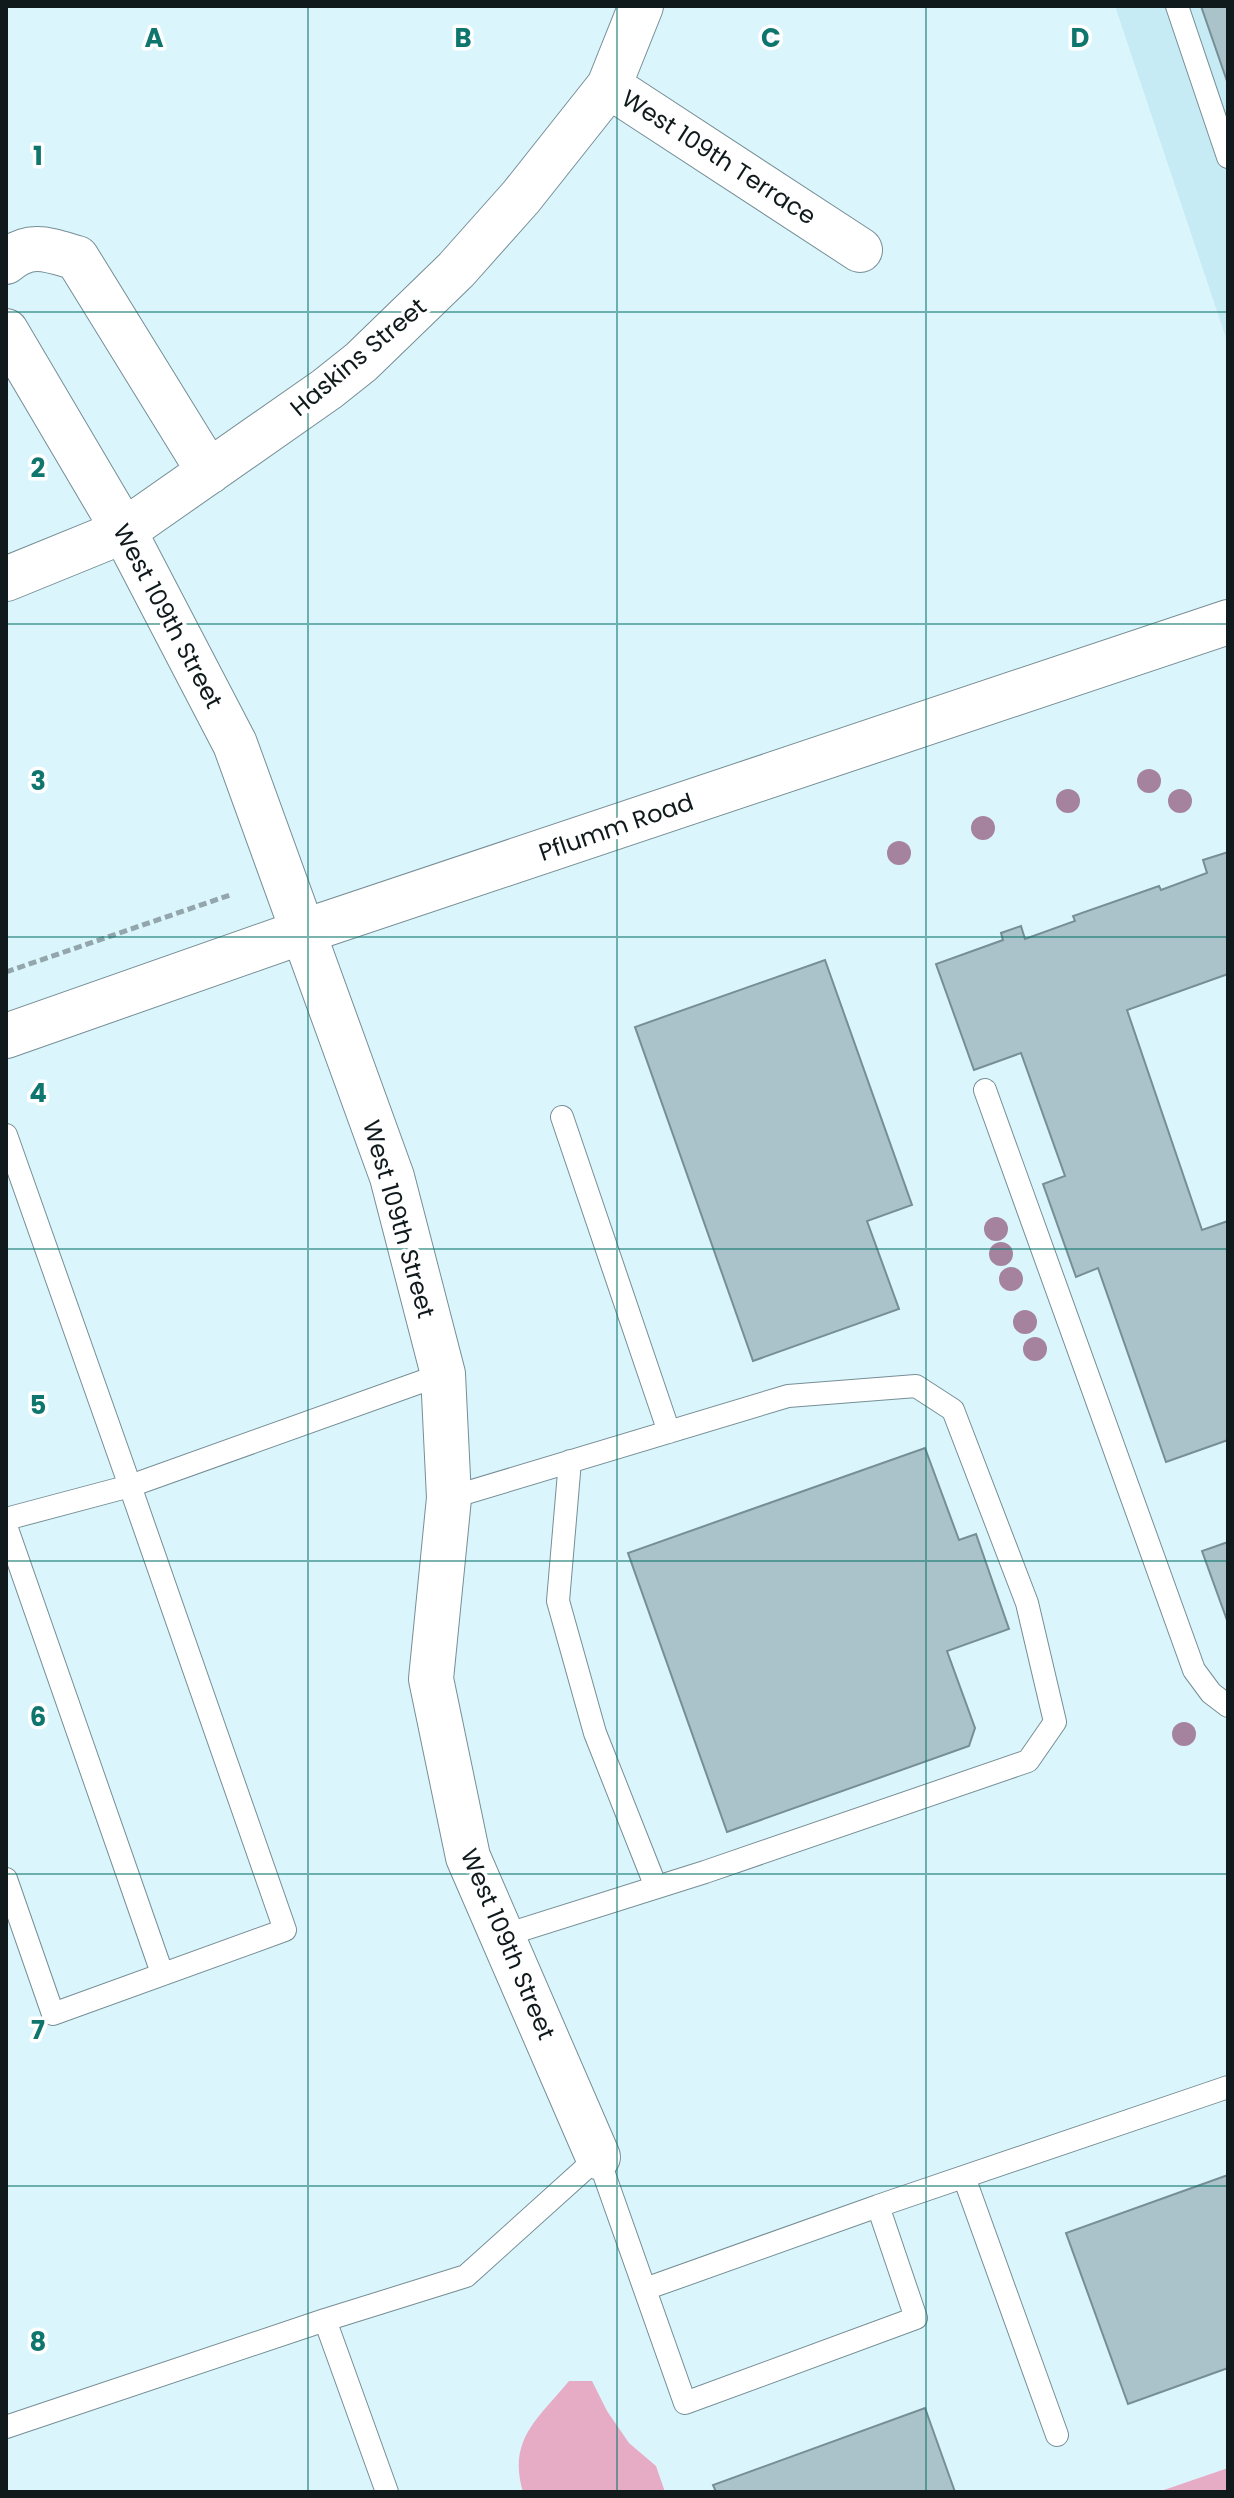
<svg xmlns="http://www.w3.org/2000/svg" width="1234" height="2498" viewBox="0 0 1234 2498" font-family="Poppins,sans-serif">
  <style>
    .built { fill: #c7ebf4 }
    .green { fill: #e6acc5 }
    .building { fill: #aac3ca; stroke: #768e94; stroke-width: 2 }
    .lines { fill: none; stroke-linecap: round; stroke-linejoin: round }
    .service-casing { stroke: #768e95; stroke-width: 24 }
    .minor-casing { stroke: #768e95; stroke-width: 46 }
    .secondary-casing { stroke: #768e95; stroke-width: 46 }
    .path { stroke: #92a6ab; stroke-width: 5; stroke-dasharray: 8 4; stroke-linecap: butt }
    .service { stroke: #fff; stroke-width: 22 }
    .minor { stroke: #fff; stroke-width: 44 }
    .secondary { stroke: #fff; stroke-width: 44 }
    .tree { fill: #a5839e }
    .grid { fill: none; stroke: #0f766e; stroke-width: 2; stroke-opacity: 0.55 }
    .labels { text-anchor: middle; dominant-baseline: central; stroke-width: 7; stroke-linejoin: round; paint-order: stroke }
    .street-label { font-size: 24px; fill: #101a1c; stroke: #fff }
    .grid-label { font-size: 26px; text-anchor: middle; font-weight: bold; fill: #0f766e; stroke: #fff; stroke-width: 7; stroke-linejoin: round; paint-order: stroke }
  </style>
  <rect width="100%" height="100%" fill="#dbf5fc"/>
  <!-- built -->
  <path class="built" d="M1115 6H1228V344Z"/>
  <!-- green -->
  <path class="green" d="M569 2381H592L607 2411 629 2443 656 2466 665 2492H523C507 2439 539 2418 569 2381Z
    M1228 2468V2492H1158Z"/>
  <!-- building -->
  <path class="building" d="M1201 6H1228V84Z
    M1228 852V974L1127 1010 1202 1230 1228 1221V1440L1166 1462 1098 1268 1076 1277 1043 1184 1065 1176 1021 1053 974 1070 936 964 1003 940 1001 933 1021 926 1025 939 1075 921 1073 916 1159 886 1161 890 1207 873 1203 860Z
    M825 960 912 1205 867 1221 899 1309 753 1361 635 1027Z
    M925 1448 959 1540 976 1534 1009 1629 947 1651 975 1728 969 1746 727 1832 628 1553Z
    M1228 1542V1623L1202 1551Z
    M1228 2175V2368L1128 2404 1066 2233Z
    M925 2408 955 2492H716L713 2485Z"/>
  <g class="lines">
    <defs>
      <path id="service" d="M1177 6 1228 157
        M985 1090 1194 1670 1211 1693 1228 1706
        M562 1117 669 1432
        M6 1135 130 1486 443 1374
        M570 1461 558 1601 595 1733 656 1887
        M449 1498 788 1396 916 1386 953 1410 1027 1603 1055 1722 1028 1761 705 1872 502 1936
        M6 1519 130 1486 285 1930 53 2014 6 1879
        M6 1526 162 1973
        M964 2177 1057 2435
        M645 2289 878 2206
        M325 2320 466 2276 598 2157 685 2403 916 2318 878 2206 1228 2087
        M6 2427 325 2320 387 2492"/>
      <path id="minor" d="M609 86 860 250
        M6 262C30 241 49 250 77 258L209 472
        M6 331 124 531 235 744 392 1177 443 1374 449 1498 431 1679 468 1857 598 2157
        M6 579 124 531 327 389 361 362 456 270 521 197 609 86 641 6"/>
      <path id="secondary" d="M6 1036 302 932 1228 622"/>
    </defs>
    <!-- service casing -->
    <use href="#service" class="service-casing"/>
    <!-- minor casing -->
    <use href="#minor" class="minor-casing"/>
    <!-- secondary casing -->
    <use href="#secondary" class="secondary-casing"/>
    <!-- path -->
    <path class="path" d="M6 972 230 895"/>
    <!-- service -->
    <use href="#service" class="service"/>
    <!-- minor -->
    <use href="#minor" class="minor"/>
    <!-- secondary -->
    <use href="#secondary" class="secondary"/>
  </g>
  <!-- trees -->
  <g class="tree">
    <circle cx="1149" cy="781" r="12"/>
    <circle cx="1068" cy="801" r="12"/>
    <circle cx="1180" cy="801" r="12"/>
    <circle cx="983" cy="828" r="12"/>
    <circle cx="899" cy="853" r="12"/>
    <circle cx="996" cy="1229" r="12"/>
    <circle cx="1001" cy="1254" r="12"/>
    <circle cx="1011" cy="1279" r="12"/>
    <circle cx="1025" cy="1322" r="12"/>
    <circle cx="1035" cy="1349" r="12"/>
    <circle cx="1184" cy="1734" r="12"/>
  </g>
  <!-- grid -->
  <path class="grid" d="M308 6V2492M617 6V2492M926 6V2492M6 312H1228M6 624H1228M6 937H1228M6 1249H1228M6 1561H1228M6 1874H1228M6 2186H1228"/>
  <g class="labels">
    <!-- street labels -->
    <g class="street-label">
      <text transform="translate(719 157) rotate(33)">West 109th Terrace</text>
      <text transform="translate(358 357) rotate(-40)">Haskins Street</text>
      <text transform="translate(168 616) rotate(62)">West 109th Street</text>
      <text transform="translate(616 827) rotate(-19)">Pflumm Road</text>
      <text transform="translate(399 1219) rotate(74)">West 109th Street</text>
      <text transform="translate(508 1944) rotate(67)">West 109th Street</text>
    </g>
  </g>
  <g class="grid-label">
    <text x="154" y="47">A</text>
    <text x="463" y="47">B</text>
    <text x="771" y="47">C</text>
    <text x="1080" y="47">D</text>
    <text x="38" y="165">1</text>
    <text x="38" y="477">2</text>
    <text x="38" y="790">3</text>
    <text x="38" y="1102">4</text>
    <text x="38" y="1414">5</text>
    <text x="38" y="1726">6</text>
    <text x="38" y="2039">7</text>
    <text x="38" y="2351">8</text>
  </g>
  <!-- border -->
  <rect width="1234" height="2498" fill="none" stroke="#101a1c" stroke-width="16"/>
</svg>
